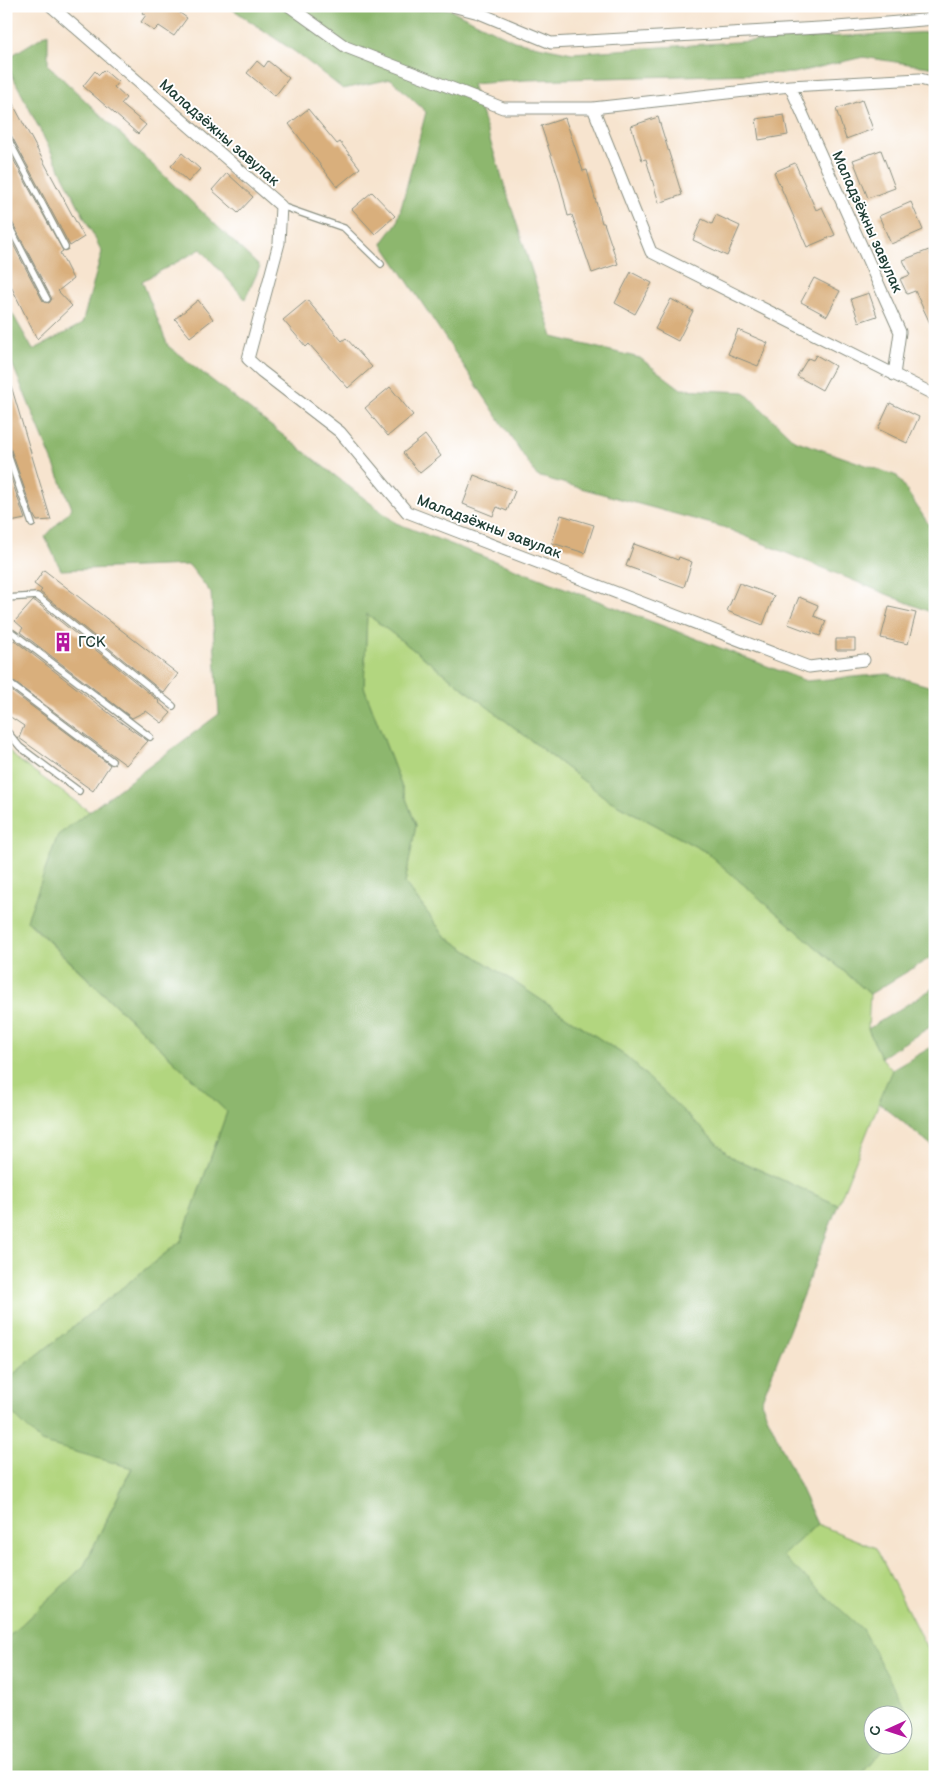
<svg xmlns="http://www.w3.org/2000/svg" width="941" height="1783" viewBox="0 0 941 1783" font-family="'Balsamiq Sans',sans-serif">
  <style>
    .green { fill: #b2d67f; stroke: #688a5a }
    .forest { fill: #8db76e; stroke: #567a51 }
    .building { fill: #d9af7b }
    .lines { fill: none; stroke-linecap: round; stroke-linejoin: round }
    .service-casing { stroke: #8b9082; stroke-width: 8 }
    .minor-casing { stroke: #8b9082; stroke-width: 13 }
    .service { stroke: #fff; stroke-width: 5.5 }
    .minor { stroke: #fff; stroke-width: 11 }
    .labels { text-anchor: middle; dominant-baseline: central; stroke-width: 4; stroke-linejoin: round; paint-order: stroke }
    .street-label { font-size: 15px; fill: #1f3d34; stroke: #fff }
    .poi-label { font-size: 15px; fill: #1f3d34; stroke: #fff; text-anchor: start }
  </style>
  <rect width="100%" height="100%" fill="#fff"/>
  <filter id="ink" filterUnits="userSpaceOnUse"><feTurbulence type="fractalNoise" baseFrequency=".02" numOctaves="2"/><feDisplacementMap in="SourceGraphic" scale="10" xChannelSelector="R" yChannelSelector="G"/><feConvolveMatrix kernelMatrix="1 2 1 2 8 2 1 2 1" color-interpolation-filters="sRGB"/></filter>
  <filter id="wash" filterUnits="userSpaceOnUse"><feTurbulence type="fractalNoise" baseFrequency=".0096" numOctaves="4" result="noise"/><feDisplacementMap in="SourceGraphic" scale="20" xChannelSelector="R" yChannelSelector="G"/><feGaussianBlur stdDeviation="1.12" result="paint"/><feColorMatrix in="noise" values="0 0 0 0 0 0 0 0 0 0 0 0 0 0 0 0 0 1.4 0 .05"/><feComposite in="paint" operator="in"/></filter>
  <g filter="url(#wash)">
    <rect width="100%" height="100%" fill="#f7e4cf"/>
    <!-- green -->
    <path class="green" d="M367 614 607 799 706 852 870 994 868 1029 881 1057 892 1070 838 1205 731 1157 627 1057 445 936 405 883 416 825 364 687Z
      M6 747 17 759 90 812 58 835 27 921 227 1112 181 1241 6 1380Z
      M6 1407 41 1442 132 1467 84 1566 6 1639Z
      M817 1524 876 1548 935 1664V1777H859L886 1746H904V1724L910 1717 782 1556Z"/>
    <!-- forest -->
    <path class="forest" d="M228 6H336L368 12 449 9 514 41 572 53 781 39 935 32V68L863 57 794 73 526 80 472 84 553 337 640 358 681 389 744 392 794 440 897 476 935 534V614L723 527 537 476 382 243 397 223 426 112 391 79 343 89 298 54Z
      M48 33V65L260 267 245 299 201 249 142 281 168 346 396 523 806 681 888 674 935 688V955L870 994 706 852 607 799 367 614 364 687 416 825 405 883 445 936 627 1057 731 1157 838 1205 761 1402 817 1524 782 1556 862 1629 910 1717 904 1724V1716H874V1746H886L859 1777H6V1639L84 1566 132 1468 41 1442 6 1407V1380L181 1241 227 1112 27 920 58 835 219 714 211 593 189 565 61 570 45 537 72 508 6 349V337L12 313 33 350 82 324 102 252 6 63V59Z
      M935 987V1024L881 1057 868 1029Z
      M935 1045V1148L878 1102 892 1070Z"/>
    <g id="blocks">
      <!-- building -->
      <path class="building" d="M147 6H170L187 18 174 36 159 26 154 31 141 22 146 15 142 13Z
        M257 61 264 67 268 61 289 78 275 96 247 73Z
        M104 70 118 82 114 87 126 98 121 104 146 125 138 134 83 86 95 71 99 75Z
        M6 91 84 237 70 246 10 133 6 130Z
        M862 100 873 129 846 139 836 109Z
        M308 109 337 144 340 142 360 168 337 187 289 124Z
        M784 115 788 135 759 140 756 119Z
        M658 117 682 195 659 203 646 159 642 160 631 126Z
        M565 118 583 171 587 170 602 223H604L618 264 592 273 572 215 568 216 559 179 541 126Z
        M6 146 63 251 60 253 73 279 58 291 72 306 37 339 6 276V231L43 301 49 303 52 299 10 218 6 215Z
        M881 150 895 188 868 198 853 160Z
        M182 153 200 169 188 182 171 166Z
        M795 163 816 210 822 207 835 235 807 247 774 172Z
        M227 173 253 197 238 213 212 190Z
        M372 192 395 216 375 234 352 209Z
        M911 202 923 230 891 244 879 216Z
        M716 215 740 226 727 256 693 240 702 219 712 224Z
        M929 250 935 264V334L915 291 907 294 900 279 910 275 903 260Z
        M631 272 652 283 635 314 615 303Z
        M814 278 840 291 827 316 801 302Z
        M869 293 877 316 859 322 851 299Z
        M671 299 693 311 678 341 655 329Z
        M198 300 213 319 190 337 175 319Z
        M307 300 342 341 346 338 372 367 348 388 309 344 306 347 283 320Z
        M738 330 768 343 758 366 728 354Z
        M816 355 835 366 822 390 797 376 808 358 813 360Z
        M9 379 51 520 37 521 34 516 10 447 6 444V431L9 430 6 420V380Z
        M390 387 413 415 388 436 365 408Z
        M890 403 919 417 907 443 878 429Z
        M425 435 441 456 420 473 403 453Z
        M6 464 25 519 6 523Z
        M474 475 515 491 507 511 497 507 493 516 463 504Z
        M561 515 594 525 585 553 552 543Z
        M634 544 678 560 679 557 692 562 684 587 626 566Z
        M44 570 178 674 164 693 40 592 42 590 34 584Z
        M739 583 774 596 763 625 727 611Z
        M799 597 818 605 814 616 826 621 820 636 788 624Z
        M33 601H35L159 701 158 702 171 713 162 723 146 711 132 718 20 632 23 628 15 621Z
        M889 607 916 613 908 644 881 638Z
        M836 639H855V650H836Z
        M14 640 122 723 148 741 126 765 6 676V650Z
        M6 687 110 765 93 791 19 738 24 726 6 714Z"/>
    </g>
  </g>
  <g filter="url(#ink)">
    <use href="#blocks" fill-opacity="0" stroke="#8b9082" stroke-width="1"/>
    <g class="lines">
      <defs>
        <path id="service" d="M6 135 65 247
          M281 206 344 228 381 264
          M6 220 47 299
          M6 449 32 524
          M6 598 37 596 173 706
          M6 630 13 633 150 737
          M6 681 112 761
          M6 730 20 747 79 791"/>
        <path id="minor" d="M51 6 281 206 279 243 248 359 261 371 340 432 407 512 809 667 864 660
          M289 6 346 47 503 108H593L790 86 920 79 935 83
          M452 6 479 13 551 43 837 27 935 19
          M790 86 900 332 894 375
          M593 108 651 252 935 395"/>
      </defs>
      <!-- service casing -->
      <use href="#service" class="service-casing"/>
      <!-- minor casing -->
      <use href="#minor" class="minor-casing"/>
      <!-- service -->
      <use href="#service" class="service"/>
      <!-- minor -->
      <use href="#minor" class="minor"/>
    </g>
  </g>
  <!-- icons -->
  <defs>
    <symbol id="building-bare" viewBox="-9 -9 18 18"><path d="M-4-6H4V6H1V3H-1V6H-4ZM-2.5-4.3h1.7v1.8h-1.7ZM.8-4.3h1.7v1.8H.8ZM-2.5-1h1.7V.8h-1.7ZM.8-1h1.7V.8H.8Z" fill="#b5179e" stroke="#fff" stroke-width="2.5" paint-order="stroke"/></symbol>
  </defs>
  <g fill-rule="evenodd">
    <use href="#building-bare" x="49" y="628" width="28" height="28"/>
  </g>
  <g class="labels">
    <!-- street labels -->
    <g class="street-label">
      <text transform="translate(219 133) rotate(41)">Маладзёжны завулак</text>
      <text transform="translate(867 222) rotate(66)">Маладзёжны завулак</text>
      <text transform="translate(489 527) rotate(21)">Маладзёжны завулак</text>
    </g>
    <!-- poi labels -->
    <g class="poi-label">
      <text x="78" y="642">ГСК</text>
    </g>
  </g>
  <!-- margin -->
  <rect width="941" height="1783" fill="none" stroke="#fff" stroke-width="25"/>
  <!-- north arrow -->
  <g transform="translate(888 1730) rotate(267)"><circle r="24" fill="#ffffff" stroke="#a5b1ae"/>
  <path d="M0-4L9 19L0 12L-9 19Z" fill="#b5179e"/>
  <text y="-8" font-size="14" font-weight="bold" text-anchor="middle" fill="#1f3d34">С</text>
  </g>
</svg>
